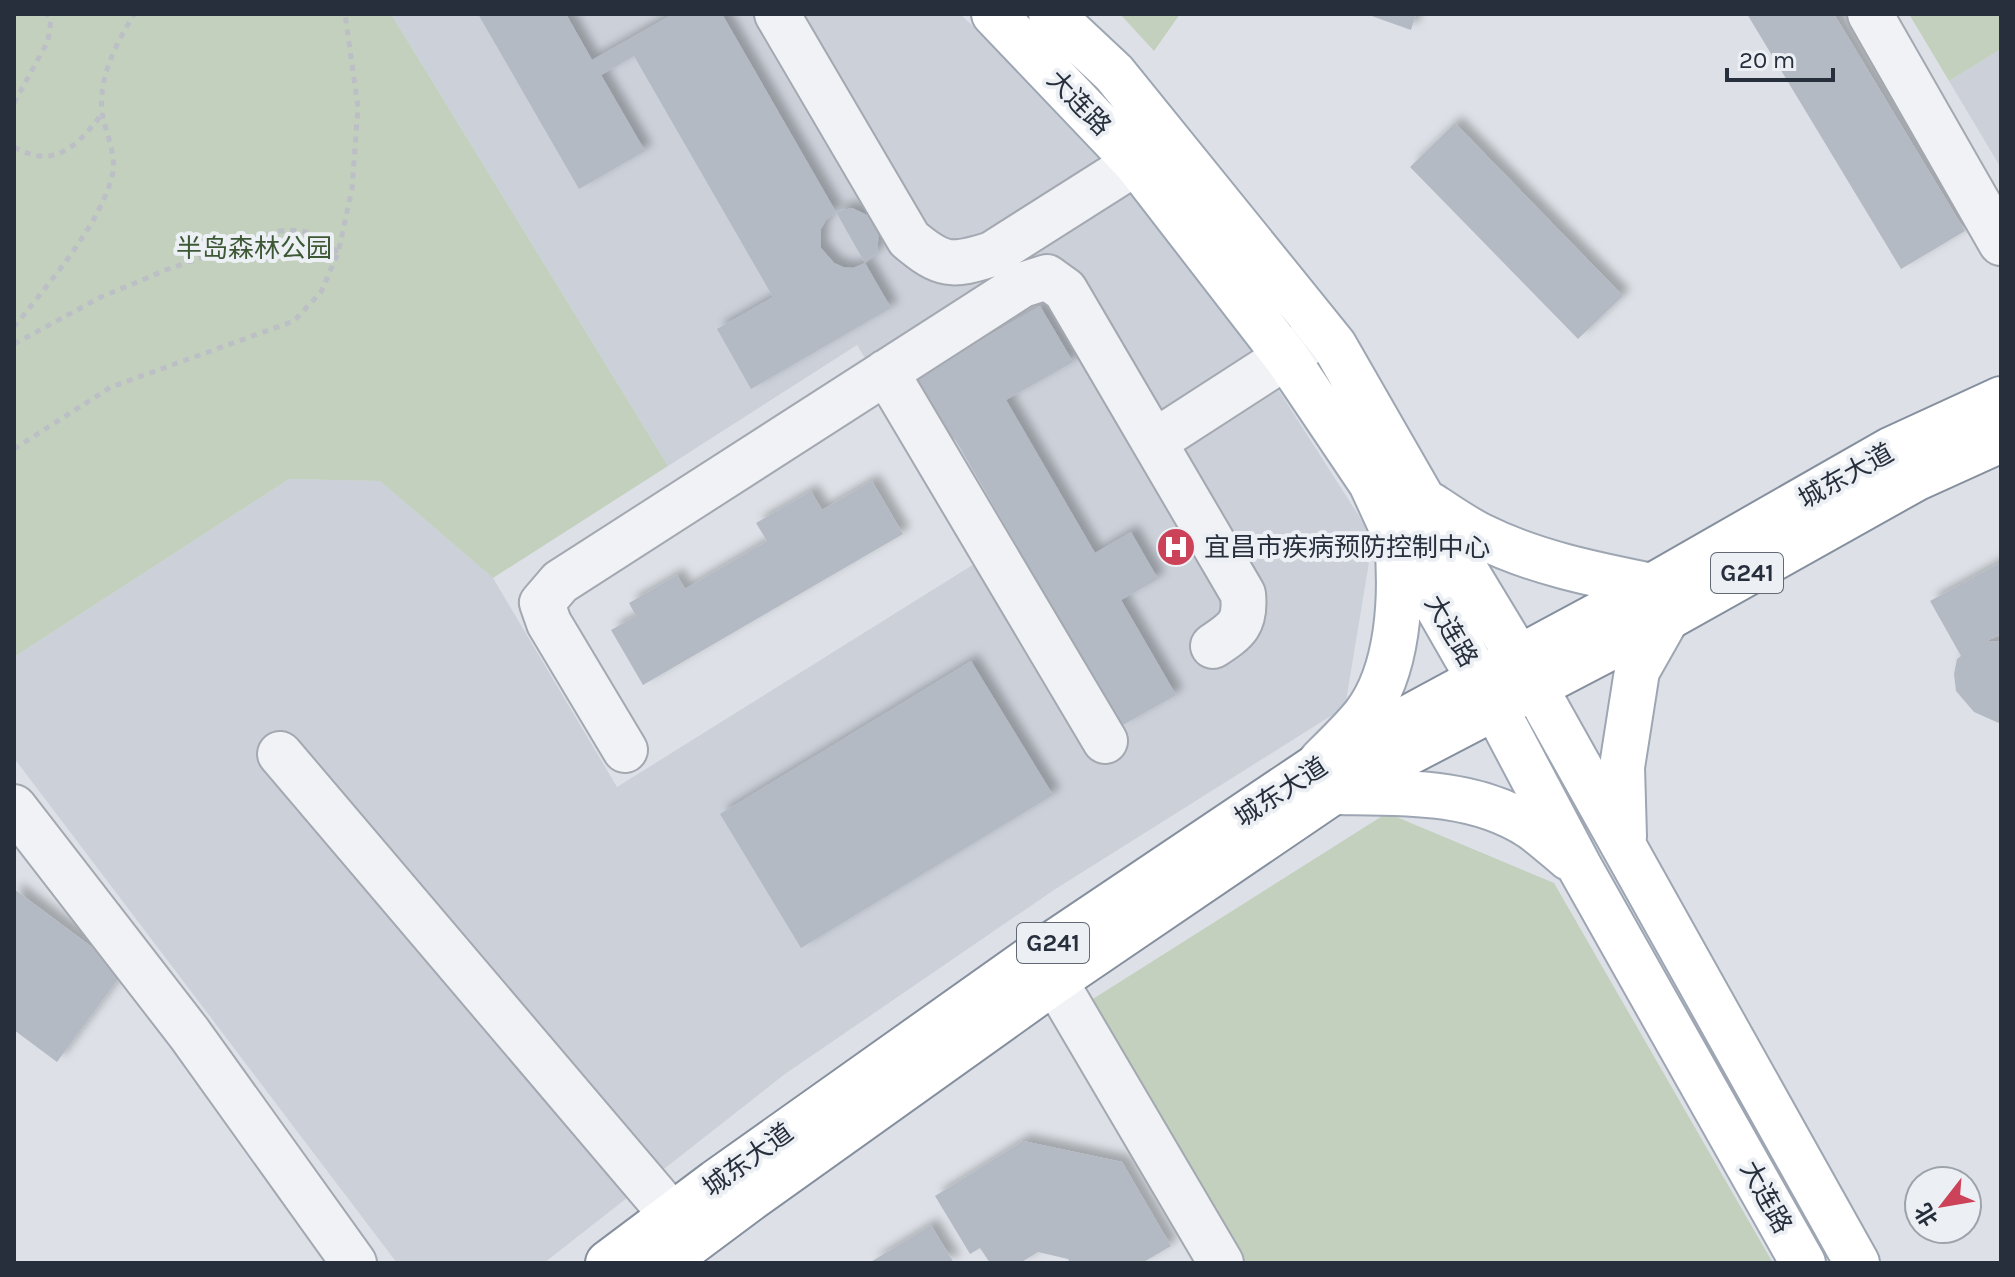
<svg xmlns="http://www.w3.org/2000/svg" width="2015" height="1277" viewBox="0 0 2015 1277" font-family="Karla,'Noto Sans SC',sans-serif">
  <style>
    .built { fill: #cbd0d9 }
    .green { fill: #c3d0be }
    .building { fill: #b4bac3; filter: url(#shadow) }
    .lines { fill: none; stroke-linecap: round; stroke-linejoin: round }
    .minor-casing { stroke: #a3a8b1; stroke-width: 48 }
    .major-casing { stroke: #9da6b2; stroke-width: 48 }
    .highway-casing { stroke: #858f9d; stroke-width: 48 }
    .path { stroke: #bcbfc5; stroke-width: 5; stroke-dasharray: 6 6; stroke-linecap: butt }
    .minor { stroke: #f0f2f5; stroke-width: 44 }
    .major { stroke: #fff; stroke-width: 44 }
    .highway { stroke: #fff; stroke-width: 44 }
    .labels { text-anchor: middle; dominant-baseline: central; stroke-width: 8; stroke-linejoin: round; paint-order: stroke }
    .shield { fill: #ecf0f4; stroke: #626974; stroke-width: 2 }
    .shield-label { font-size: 24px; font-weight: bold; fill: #272f3d }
    .street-label { font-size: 26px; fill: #272f3d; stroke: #ecf0f4 }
    .park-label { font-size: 26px; fill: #3c5834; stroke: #ecf0f4 }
    .poi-label { font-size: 26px; fill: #272f3d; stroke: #ecf0f4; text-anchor: start }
  </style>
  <defs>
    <filter id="shadow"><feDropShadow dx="7" dy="-7" stdDeviation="4" flood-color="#0004"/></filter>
  </defs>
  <rect width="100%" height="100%" fill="#dde1e7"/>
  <!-- built -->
  <path class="built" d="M391 14H960L1066 113 1242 333 1373 538 1345 707 1054 890 785 1074 544 1263H397L14 758V657L289 479 380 481 493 578 617 787 987 556 857 345 668 466Z
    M2001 49V168L1949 81Z"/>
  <!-- green -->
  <path class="green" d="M14 14H391L668 466 493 578 380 481 289 479 14 657Z
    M1120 14H1180L1154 51Z
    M1909 14H2001V49L1949 81Z
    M1387 813 1554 883 1773 1263H1205L1058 1021Z"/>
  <!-- building -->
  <path class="building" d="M478 14H566L592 60 673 14H722L836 212 826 220 821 229V248L834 263 843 267 853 268 865 263 891 308 751 389 717 329 773 297 634 56 601 75 645 151 579 189Z
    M1366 14H1416L1411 30Z
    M1747 14H1834L1965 231 1901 269Z
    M1455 123 1623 296 1578 339 1410 167Z
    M852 208 869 216 879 233 877 252 865 263 836 212Z
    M1040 306 1073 362 1006 400 1095 553 1131 532 1158 579 1121 600 1176 695 1121 726 955 439 941 446 905 384Z
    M872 481 903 534 643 685 611 630 636 616 629 603 677 575 685 589 767 541 756 523 811 491 822 510Z
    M2001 562V634L1987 641 2001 642V724L1974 712 1956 691 1954 674 1957 659 1961 656 1930 601Z
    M971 661 1053 795 801 948 720 814Z
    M14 889 124 971 57 1062 14 1030Z
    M1023 1141 1122 1162 1171 1246 1142 1263H1070L1068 1259 1038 1252 1020 1263H990L980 1248 970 1254 935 1196Z
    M931 1225 954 1263H869Z"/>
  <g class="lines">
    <defs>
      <path id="minor" d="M777 14 909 239C942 267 952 267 992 254L1167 143
        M1870 14 2001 243
        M886 372 1105 741
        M1154 442 1318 336
        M625 750 549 623 542 603 560 582 1022 285 1047 277 1065 290 1243 594C1246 624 1237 630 1213 646
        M280 754 672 1215
        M14 807 189 1033 354 1263
        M1055 981 1221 1263"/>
      <path id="major" d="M994 14 1136 163 1286 357 1371 483 1389 522 1496 709 1579 866 1803 1263
        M1051 14 1114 73 1334 345 1423 500 1518 657 1857 1263
        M1431 505C1446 515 1462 526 1479 535 1533 562 1592 574 1652 586
        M1321 761C1335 747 1351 732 1364 716 1399 671 1402 596 1397 542
        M1333 792C1399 793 1473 789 1531 827 1544 836 1557 848 1569 858
        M1624 837 1622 767 1637 671 1667 618"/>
      <path id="highway" d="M608 1263 716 1182 1033 957 1313 769 1652 586 1890 450 2001 399
        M664 1263 747 1201 1055 981 1333 792 1667 618 1915 479 2001 440"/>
    </defs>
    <!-- minor casing -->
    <use href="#minor" class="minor-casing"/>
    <!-- major casing -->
    <use href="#major" class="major-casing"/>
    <!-- highway casing -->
    <use href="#highway" class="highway-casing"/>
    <!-- path -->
    <path class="path" d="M14 103 48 41 51 20 47 14
      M14 147C55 170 77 146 102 114
      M14 327C46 286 102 224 113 172 116 157 107 134 103 118 96 80 116 45 134 14
      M14 344 101 297 171 268 279 231C309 228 317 235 338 253
      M14 449 111 387 294 321 321 292 338 253 352 189 358 107 345 14"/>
    <!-- minor -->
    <use href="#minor" class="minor"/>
    <!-- major -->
    <use href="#major" class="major"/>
    <!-- highway -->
    <use href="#highway" class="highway"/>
  </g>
  <!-- icons -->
  <defs>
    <symbol id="hospital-disc" viewBox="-11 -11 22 22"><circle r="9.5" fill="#cb4259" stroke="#ecf0f4"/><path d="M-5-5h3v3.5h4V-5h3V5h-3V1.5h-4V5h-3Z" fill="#fff"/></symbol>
  </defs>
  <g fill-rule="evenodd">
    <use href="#hospital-disc" x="1154" y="525" width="44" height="44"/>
  </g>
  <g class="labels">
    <!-- shield labels -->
    <g class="shield">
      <rect x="1711" y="553" width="72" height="40" rx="6"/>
      <rect x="1017" y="923" width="72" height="40" rx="6"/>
    </g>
    <g class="shield-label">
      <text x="1747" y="573">G241</text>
      <text x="1053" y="943">G241</text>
    </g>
    <!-- street labels -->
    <g class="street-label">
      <text transform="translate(1079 103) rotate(46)">大连路</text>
      <text transform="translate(1846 476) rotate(-29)">城东大道</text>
      <text transform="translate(1451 631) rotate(60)">大连路</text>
      <text transform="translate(1281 792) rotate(-33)">城东大道</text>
      <text transform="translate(748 1160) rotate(-36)">城东大道</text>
      <text transform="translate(1766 1197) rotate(61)">大连路</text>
    </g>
    <!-- park labels -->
    <g class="park-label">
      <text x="254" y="248">半岛森林公园</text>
    </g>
    <!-- poi labels -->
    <g class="poi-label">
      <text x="1204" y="547">宜昌市疾病预防控制中心</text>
    </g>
  </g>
  <!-- border -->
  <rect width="2015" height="1277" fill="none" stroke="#272f3d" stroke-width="32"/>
  <!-- north arrow -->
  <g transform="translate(1943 1205) rotate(239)"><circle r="38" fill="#ecf0f4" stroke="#9da3ab" stroke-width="2"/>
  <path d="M0-6L14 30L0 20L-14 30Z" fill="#cb4259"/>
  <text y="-12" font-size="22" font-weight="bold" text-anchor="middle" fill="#272f3d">北</text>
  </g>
  <!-- scale -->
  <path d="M1727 68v12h106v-12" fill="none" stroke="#272f3d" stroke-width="4"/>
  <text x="1739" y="68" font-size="24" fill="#272f3d" stroke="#ecf0f4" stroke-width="6" paint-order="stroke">20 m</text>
</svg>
